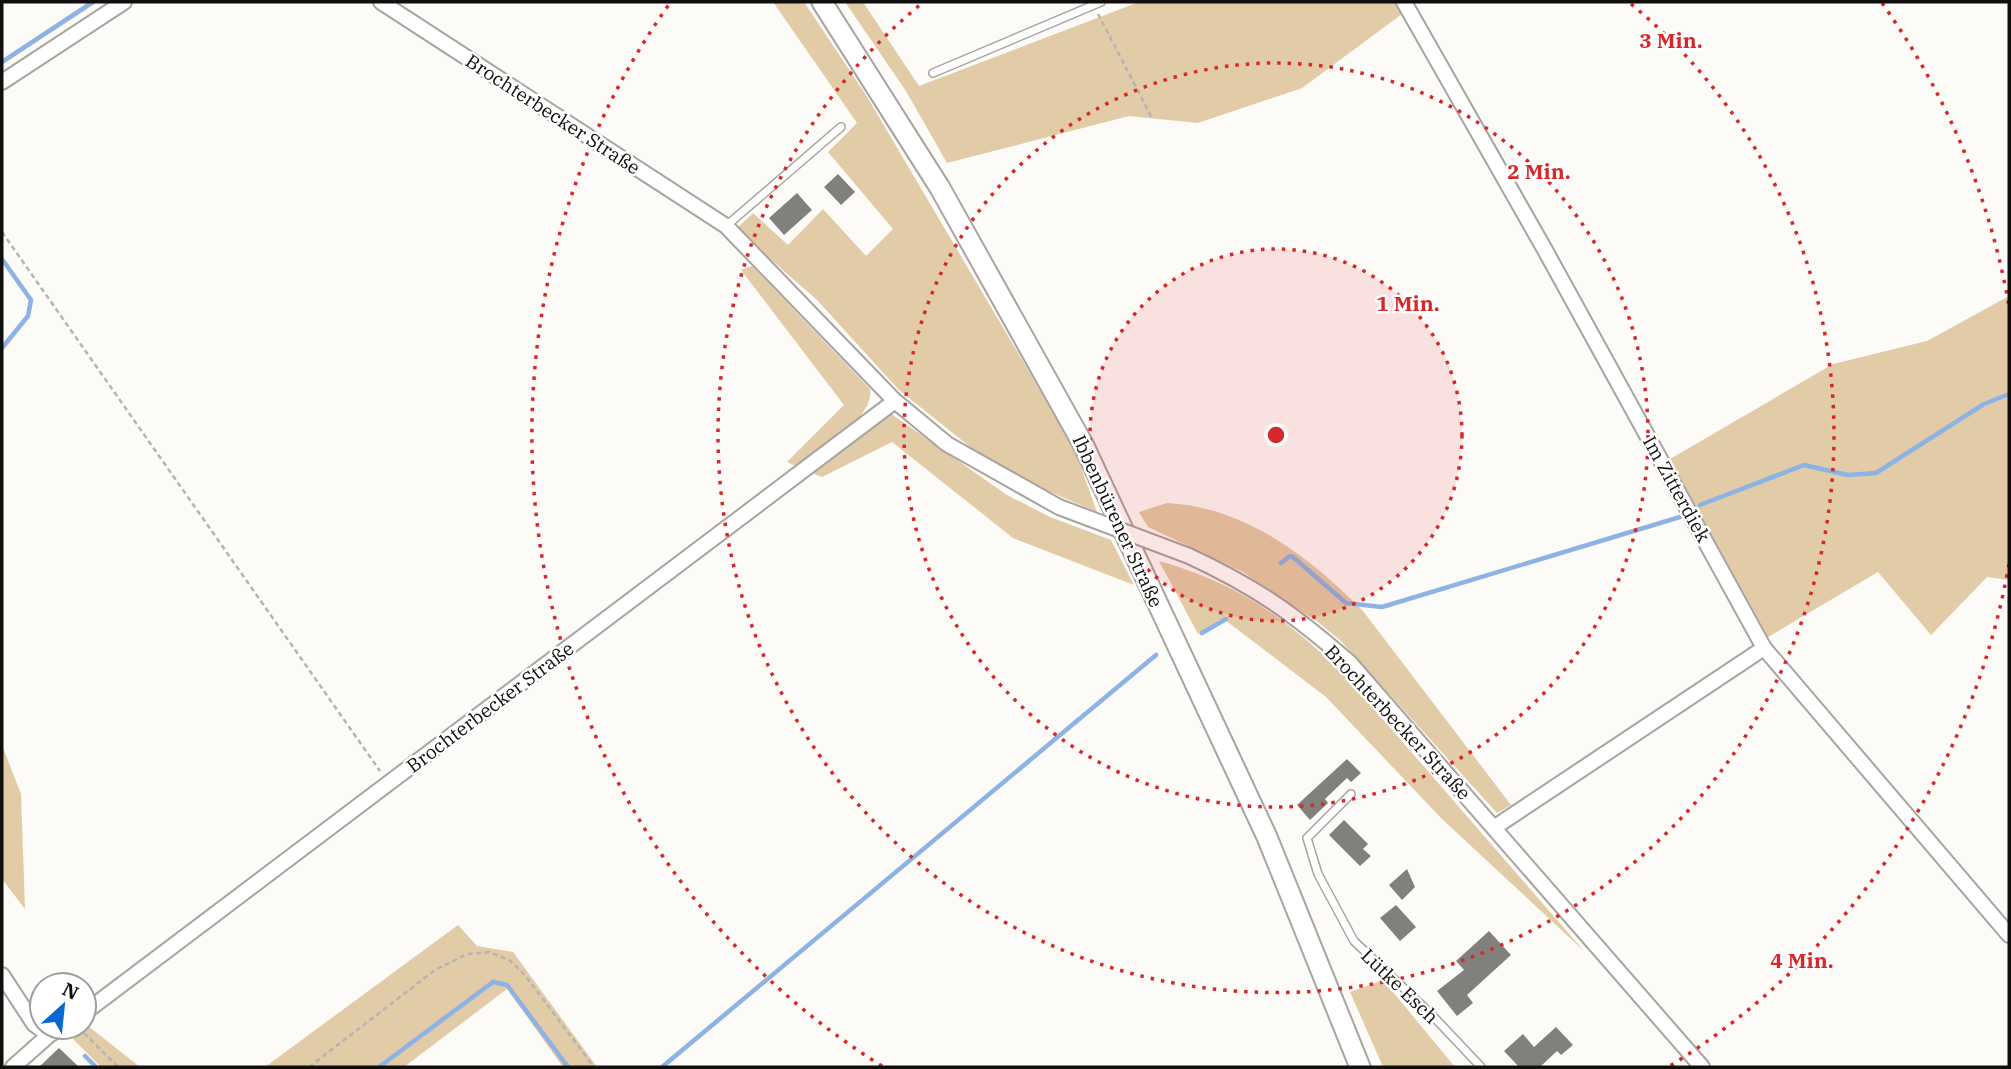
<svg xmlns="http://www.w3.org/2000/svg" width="2011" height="1069" viewBox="0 0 2011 1069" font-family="'IBM Plex Serif',serif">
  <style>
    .green { fill: #e2cba7 }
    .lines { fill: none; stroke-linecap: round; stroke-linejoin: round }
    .stream { stroke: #8db2e4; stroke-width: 4.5 }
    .building { fill: #82807c }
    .service-casing { stroke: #a7a4a1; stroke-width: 10 }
    .minor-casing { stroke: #a7a4a1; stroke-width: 18 }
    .secondary-casing { stroke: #a7a4a1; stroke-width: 23 }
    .path { stroke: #b5b4b1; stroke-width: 2.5; stroke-dasharray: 5 3.5; stroke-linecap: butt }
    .service { stroke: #fff; stroke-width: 7 }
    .minor { stroke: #fff; stroke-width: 14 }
    .secondary { stroke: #fff; stroke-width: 19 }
    .minor-bridge-casing { stroke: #a7a4a1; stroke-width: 18; stroke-linecap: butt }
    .minor-bridge { stroke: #fff; stroke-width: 14 }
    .ring { fill: none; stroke: #d62828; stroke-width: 3.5; stroke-dasharray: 3.5 7 }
    .labels { text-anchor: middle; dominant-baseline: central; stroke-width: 5; stroke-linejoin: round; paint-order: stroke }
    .street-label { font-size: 19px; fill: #100f0e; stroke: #fff }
    .centre { fill: #d62828; stroke: #fff; stroke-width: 3.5 }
    .ring-label { font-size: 21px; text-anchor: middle; font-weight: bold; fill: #d62828; stroke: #fff; stroke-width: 5; stroke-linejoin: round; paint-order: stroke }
  </style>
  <rect width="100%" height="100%" fill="#fdfbf7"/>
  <!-- green -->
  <path class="green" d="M773 2H804L866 95 1074 448 1097 512 1013 476 979 454 899 390 817 300 736 229 753 213 788 245 823 209 866 256 893 229 828 152 857 123Z
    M845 2H863L919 86 1139 2H1395L1402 14 1302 88 1198 123 1129 116 947 163 906 91Z
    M752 266 870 389C875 418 820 450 798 467L787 462 844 405 741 270Z
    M2009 296V580L1987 577 1931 635 1878 572 1768 637 1670 459 1833 364 1927 341Z
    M890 413 1007 495 1050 517 1111 540 1134 585 1013 538 892 442 822 477 812 473 813 468Z
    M1167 503C1245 507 1310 557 1363 611L1511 805 1497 813 1341 641 1319 623 1243 572 1148 527 1139 512Z
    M1159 561C1236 582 1291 621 1347 678L1584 951 1442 819 1326 697 1225 620 1198 634Z
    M2 745 21 794 25 909 2 879Z
    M458 925 477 946 513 952 597 1067H563L507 989 404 1067H265Z
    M1383 980 1455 1067H1383L1350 992Z
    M88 1026 140 1067H101L73 1039Z"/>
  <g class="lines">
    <!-- stream -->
    <path class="stream" d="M2 62 93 2
      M2 259 31 300 28 316 2 348
      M1700 505 1804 465 1848 475 1876 473 1984 404 2009 394
      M1281 563 1290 556 1293 557 1346 603 1382 607 1680 517
      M1202 633 1226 619
      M85 1056 96 1067
      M379 1067 493 982 507 985 568 1067
      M662 1067 1156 655"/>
  </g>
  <!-- building -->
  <path class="building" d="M838 174 855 192 841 205 824 187Z
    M797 193 812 210 784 235 769 218Z
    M1347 759 1361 773 1351 782 1347 778 1325 799 1328 803 1310 820 1297 805Z
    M1344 820 1368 844 1363 849 1371 856 1360 866 1329 835Z
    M1407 869 1415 887 1402 900 1389 885Z
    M1396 905 1416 927 1400 941 1380 918Z
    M1489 931 1511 955 1467 995 1473 1003 1457 1016 1437 991 1464 970 1456 961Z
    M1556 1027 1573 1045 1561 1055 1557 1051 1540 1067H1519L1504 1051 1523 1034 1534 1047Z
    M59 1048 79 1067H39Z"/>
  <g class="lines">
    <defs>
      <path id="service" d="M933 73 1101 2
        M726 226 841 127
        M1351 794 1307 838 1318 874 1354 941 1431 1014 1481 1067"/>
      <path id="minor" d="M381 2 726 226 895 401 947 444 1059 507
        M1404 2 1545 250 1764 648 2009 935
        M2 82 124 2
        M1189 556C1256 587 1294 614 1350 663L1702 1067
        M1495 827 1764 648
        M2 975 34 1024 49 1035 63 1027
        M84 1013 895 401
        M13 1067 49 1035"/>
      <path id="secondary" d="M822 2 940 188 1083 444 1267 837 1360 1067"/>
    </defs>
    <!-- service casing -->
    <use href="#service" class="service-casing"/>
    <!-- minor casing -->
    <use href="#minor" class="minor-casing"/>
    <!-- secondary casing -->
    <use href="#secondary" class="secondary-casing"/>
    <!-- path -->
    <path class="path" d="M1098 14 1152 118
      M2 232 380 771
      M78 1027 118 1067
      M309 1067 435 970 467 954 489 952 509 960 524 974 594 1067"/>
    <!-- service -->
    <use href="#service" class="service"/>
    <!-- minor -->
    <use href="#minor" class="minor"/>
    <!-- secondary -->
    <use href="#secondary" class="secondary"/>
    <defs>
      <path id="minor-bridge" d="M1059 507 1189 556"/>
    </defs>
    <!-- minor-bridge casing -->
    <use href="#minor-bridge" class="minor-bridge-casing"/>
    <!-- minor-bridge -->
    <use href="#minor-bridge" class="minor-bridge"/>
  </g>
  <!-- distance rings -->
  <circle cx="1276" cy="435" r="186" fill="#d62828" fill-opacity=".12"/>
  <g class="ring">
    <circle cx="1276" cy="435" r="186"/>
    <circle cx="1276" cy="435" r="372"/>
    <path d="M1631 4A558 558 0 1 1 921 4"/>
    <path d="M2009 564A744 744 0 0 1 1670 1066M882 1066A744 744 0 0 1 670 3M1882 3A744 744 0 0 1 2009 306"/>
  </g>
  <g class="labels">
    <!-- street labels -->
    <g class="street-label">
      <text transform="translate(553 114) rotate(33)">Brochterbecker Straße</text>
      <text transform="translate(1677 489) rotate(61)">Im Zitterdiek</text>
      <text transform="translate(1118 521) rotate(65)">Ibbenbürener Straße</text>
      <text transform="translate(490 707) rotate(-37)">Brochterbecker Straße</text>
      <text transform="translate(1398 722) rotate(47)">Brochterbecker Straße</text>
      <text transform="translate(1400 986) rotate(44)">Lütke Esch</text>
    </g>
  </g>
  <circle cx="1276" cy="435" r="10" class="centre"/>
  <g class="ring-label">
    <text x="1671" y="48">3 Min.</text>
    <text x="1539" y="179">2 Min.</text>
    <text x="1408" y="311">1 Min.</text>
    <text x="1802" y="968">4 Min.</text>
  </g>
  <!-- border -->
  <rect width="2011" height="1069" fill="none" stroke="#100f0e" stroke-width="7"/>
  <!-- north arrow -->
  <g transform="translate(63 1006) rotate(27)"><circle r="33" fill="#ffffff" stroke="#9f9f9f" stroke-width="2"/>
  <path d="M0-5L12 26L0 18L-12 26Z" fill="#0569d1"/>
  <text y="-10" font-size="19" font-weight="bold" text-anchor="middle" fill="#100f0e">N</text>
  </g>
</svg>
